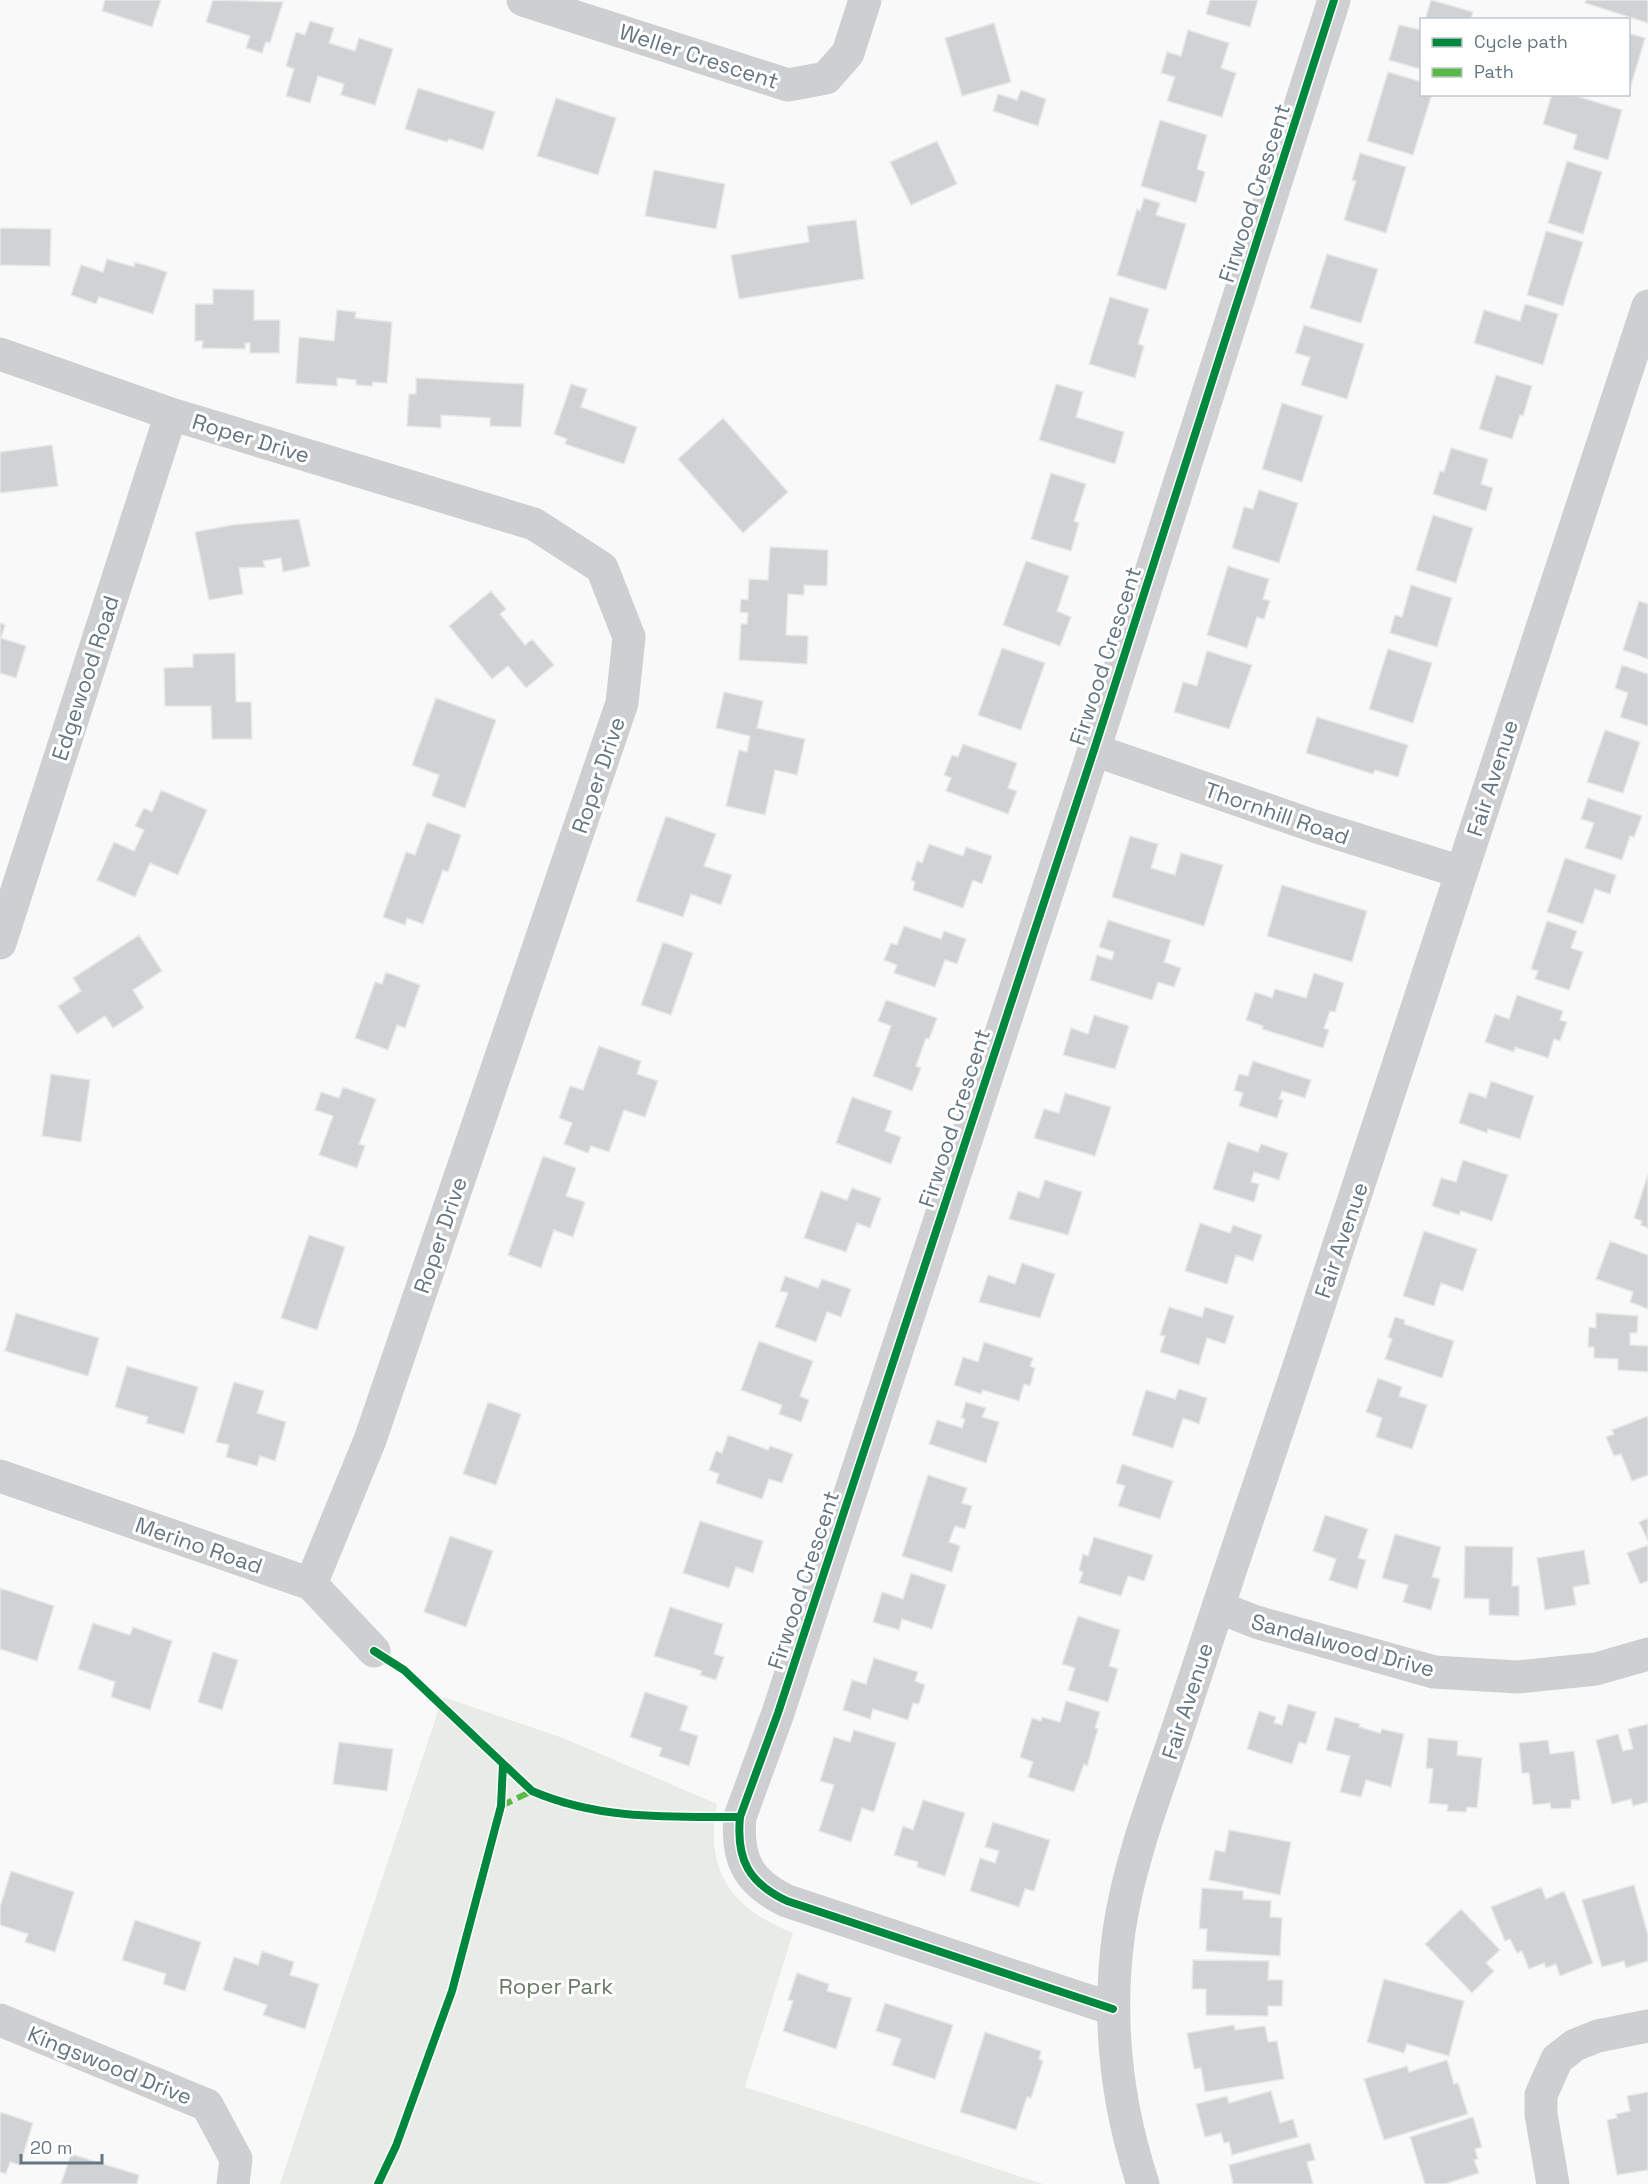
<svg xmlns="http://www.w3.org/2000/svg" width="1648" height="2184" viewBox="0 0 1648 2184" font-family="'Space Grotesk',sans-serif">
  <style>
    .green { fill: #e8ebe6 }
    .building { fill: #d0d2d3; stroke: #e8e8e8; stroke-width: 1.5 }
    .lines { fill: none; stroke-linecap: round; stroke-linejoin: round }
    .minor { stroke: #cecfd0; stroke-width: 33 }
    .quiet { stroke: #58b947; stroke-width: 6; stroke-dasharray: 12 6; stroke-linecap: butt }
    .cycleway-casing { stroke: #fff; stroke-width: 11 }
    .cycleway { stroke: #00873e; stroke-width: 8 }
    .labels { text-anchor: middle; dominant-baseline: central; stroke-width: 6; stroke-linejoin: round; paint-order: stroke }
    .street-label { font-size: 22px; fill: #657683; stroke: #fff }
    .park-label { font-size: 22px; fill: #687a64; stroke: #fff }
  </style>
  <rect width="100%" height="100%" fill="#f9f9f9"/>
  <!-- green -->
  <path class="green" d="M443 1697 563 1738 717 1804C704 1871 732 1909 793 1933L745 2087 1043 2184H280Z"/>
  <!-- building -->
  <path class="building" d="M105 0H161L152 27 102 11Z
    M213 0 283 2 270 43 266 42 262 53 246 48 250 36 206 22Z
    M1210 0H1258L1250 27 1206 14Z
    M1431 0 1473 12 1471 20H1425Z
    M1586 0H1648V23L1585 3Z
    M310 21 334 28 329 43 355 51 359 38 393 49 375 105 341 95 344 84 318 76 310 103 286 96 294 69 286 66 296 32 305 35Z
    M994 23 1011 82 962 96 945 38Z
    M1399 25 1422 30 1420 69 1389 60Z
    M1188 30 1229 43 1221 68 1236 73 1222 117 1167 101 1175 77 1161 73 1167 52 1181 56Z
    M1628 33 1645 38 1630 89H1628Z
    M1388 72 1422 82V94H1432L1413 155 1367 141Z
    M418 88 495 112 483 150 449 139 447 142 405 129Z
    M1021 90 1046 99 1038 126 993 111 998 94 1017 100Z
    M1552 94H1570L1622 110 1608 160 1573 149 1577 135 1543 124Z
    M556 98 616 118 598 175 537 156Z
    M1160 120 1207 135 1197 169 1205 172 1196 203 1141 186Z
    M937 141 957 184 911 205 890 162Z
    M1360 153 1406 167 1386 233 1344 220 1356 181 1352 180Z
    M1567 161 1602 172 1583 234 1548 223Z
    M654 170 725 184 716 229 645 216Z
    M1144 198 1160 203 1156 215 1186 224 1166 290 1117 275 1137 209 1140 211Z
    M856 220 864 279 739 299 731 255 809 242 807 226Z
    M0 228 51 229 50 266 0 265Z
    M1546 231 1583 242 1563 306 1527 295Z
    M1327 254 1378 269 1361 323 1310 308Z
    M107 259 134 267 135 262 167 272 153 314 99 297 96 304 71 295 81 265 103 272Z
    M213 289 254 290V320H280L279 353H250V343H245V349L202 348 203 341H195V304H213Z
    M1110 297 1149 309 1138 344 1144 346 1135 378 1089 364Z
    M1525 304 1558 314 1543 365 1474 343 1484 310 1520 321Z
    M337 310 356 312 355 318 392 322 387 383 373 382 372 386 356 385V380L337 378V386L296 383 299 337 334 341Z
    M1304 325 1364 344 1347 399 1301 385 1310 357 1295 353Z
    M1496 375 1532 386 1523 416 1520 415 1512 439 1479 429Z
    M416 378 524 384 521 427 490 426V418L441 415V428L407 426 409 394H416Z
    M571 384 587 389 581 407 637 427 624 464 565 444 567 439 554 434Z
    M1056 384 1083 392 1076 417 1124 432 1115 464 1039 440Z
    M1282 403 1323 416 1302 482 1262 469Z
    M723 418 788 492 743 533 678 459Z
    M52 445 58 486 0 493V452Z
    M1451 448 1488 459 1481 484 1493 488 1486 511 1433 494 1440 471 1444 472Z
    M1051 473 1086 484 1074 521 1079 523 1071 551 1031 539Z
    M1259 490 1298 503 1279 563 1232 548 1244 507 1253 509Z
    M1433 515 1473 528 1456 583 1416 570Z
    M299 519 310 566 283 572 281 558 263 561 265 567 239 568 243 594 209 600 195 532 232 525Z
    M770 547 828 550 827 586 804 585V595L788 594 786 635 808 636 807 664 739 660 741 624H747L748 613 740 612 741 599 748 600 749 579 768 580Z
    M1026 561 1069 576 1057 611 1071 617 1060 646 1003 625Z
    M1228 566 1269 579 1263 599 1270 601 1264 619 1257 617 1247 648 1207 635Z
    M1411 585 1452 598 1437 647 1390 633 1395 615 1402 617Z
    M491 591 506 609 500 614 525 645 532 639 554 665 526 688 508 666 492 679 449 626Z
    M1639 601 1648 604V659L1623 650Z
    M0 623 5 625 1 638 26 646 16 678 0 673Z
    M1002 648 1045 663 1021 730 978 715Z
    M1388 649 1432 663 1413 723 1369 709Z
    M1207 651 1252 665 1229 729 1174 712 1183 682 1197 686Z
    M235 653 236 702H251L252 739H212L211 706H165L164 668 193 667V654Z
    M1622 665 1648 674V726L1620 717 1628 693 1615 688Z
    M724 692 763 701 757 728 805 739 797 775 775 770 765 815 726 806 739 750 747 752 750 736 716 728Z
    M436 698 496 720 465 808 432 796 439 775 412 765Z
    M1317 717 1408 745 1398 777 1375 770 1373 774 1306 753Z
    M1605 730 1640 742 1623 793 1587 782Z
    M963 744 1017 763 1008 788 1017 791 1008 814 946 791 951 778 944 775 952 755 958 757Z
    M161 790 207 810 178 875 150 863 135 897 97 880 114 842 134 851 144 830 135 826 144 808 152 812Z
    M1588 798 1642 816 1634 837 1630 836 1622 860 1585 848 1594 823 1581 819Z
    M666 816 716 834 704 866 732 875 721 905 691 894 683 917 636 901Z
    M427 822 461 835 448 872 443 870 423 924 407 918 405 925 383 917 406 852 415 855Z
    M1130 836 1158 844 1151 868 1175 875 1181 853 1223 865 1204 926 1112 897Z
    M929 844 963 856 966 847 992 856 982 884 973 880 963 908 913 890 915 882 911 880 917 861 922 863Z
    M1565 858 1616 875 1610 894 1595 889 1583 924 1547 912Z
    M1282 885 1367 911 1352 962 1267 936Z
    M1108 920 1171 940 1164 962 1181 968 1174 987 1158 982 1152 1000 1090 980 1097 955 1112 960 1114 952 1099 947Z
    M1547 921 1577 931 1571 948 1583 952 1569 990 1535 979 1538 971 1531 969Z
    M904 926 941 939 944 931 966 939 957 964 945 960 935 987 894 973 897 965 884 960 891 943 897 945Z
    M139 935 162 971 133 990 144 1008 113 1028 105 1016 77 1034 58 1006 81 991 73 978Z
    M663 942 693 953 671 1015 641 1005Z
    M386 972 420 985 405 1028 397 1025 388 1050 355 1038 375 982 382 984Z
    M1314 973 1344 983 1335 1012 1330 1011 1324 1028 1329 1030 1323 1048 1262 1029 1263 1026 1246 1020 1255 992 1272 998 1275 989 1306 998Z
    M1517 995 1563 1011 1560 1020 1567 1022 1560 1041 1554 1039 1548 1058 1515 1047 1514 1052 1485 1042 1495 1014 1509 1019Z
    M886 1000 937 1018 929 1039 926 1038 916 1066 921 1068 912 1091 873 1076 891 1026 878 1021Z
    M1094 1015 1129 1026 1115 1069 1063 1055 1071 1028 1088 1034Z
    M599 1046 641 1061 637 1074 658 1081 645 1117 624 1110 609 1152 591 1146 588 1153 564 1144 572 1123 559 1118 570 1086 583 1090Z
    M1253 1061 1311 1080 1305 1098 1282 1091 1279 1099 1283 1100 1277 1118 1239 1106 1243 1093 1234 1090 1239 1074 1248 1076Z
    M51 1074 90 1080 81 1142 42 1136Z
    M1491 1081 1534 1096 1520 1139 1488 1129 1487 1133 1459 1123 1469 1092 1486 1098Z
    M343 1087 376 1099 359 1144 365 1146 357 1168 319 1155 333 1116 315 1110 321 1092 339 1098Z
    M1065 1093 1111 1107 1095 1156 1034 1138 1044 1109 1059 1113Z
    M852 1097 892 1111 885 1131 901 1137 891 1164 836 1143Z
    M1228 1142 1258 1152 1261 1144 1288 1153 1279 1180 1254 1172 1251 1182 1259 1184 1254 1202 1213 1189Z
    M543 1156 576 1168 566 1196 585 1202 573 1237 554 1230 541 1268 508 1255Z
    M1463 1160 1508 1175 1492 1221 1461 1211 1459 1215 1432 1206 1441 1178 1456 1182Z
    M1648 1174V1228L1641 1225 1642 1221 1634 1218Z
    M1045 1180 1082 1192 1068 1235 1009 1219 1018 1191 1039 1198Z
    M852 1188 881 1198 870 1228 857 1223 846 1252 804 1238 821 1191 847 1200Z
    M1200 1223 1230 1233 1233 1225 1262 1235 1253 1261 1236 1255 1227 1284 1185 1271Z
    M1424 1231 1477 1249 1463 1291 1441 1283 1434 1306 1403 1296Z
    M309 1235 345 1247 317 1330 281 1318Z
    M1610 1241 1648 1255V1309L1630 1302 1633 1292 1596 1279Z
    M1022 1263 1055 1274 1040 1318 979 1302 988 1275 1015 1284Z
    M785 1276 818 1288 822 1279 851 1289 841 1317 827 1312 816 1342 775 1327 788 1293 780 1291Z
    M1169 1307 1202 1317 1205 1307 1234 1316 1225 1344 1207 1338 1199 1365 1160 1352 1165 1336 1160 1335Z
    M16 1313 99 1338 88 1376 5 1351Z
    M1596 1313 1638 1316 1637 1333H1630V1345L1648 1346V1372L1618 1370V1359L1594 1358V1347H1588L1589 1327 1596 1328Z
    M1395 1317 1405 1320 1404 1324 1454 1341 1442 1378 1385 1359 1392 1339 1388 1337Z
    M759 1341 813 1361 800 1396 809 1400 801 1422 779 1414 782 1405 741 1390Z
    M984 1342 1033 1358 1030 1366 1035 1368 1030 1386 1024 1384 1019 1401 983 1390 981 1394 954 1385 963 1357 978 1362Z
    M127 1366 198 1387 184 1434 146 1423 148 1417 115 1407Z
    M1378 1378 1402 1387 1399 1396 1427 1405 1412 1449 1376 1437 1382 1418 1366 1412Z
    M234 1382 264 1391 257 1413 286 1422 275 1461 260 1456 257 1466 226 1457 229 1445 216 1442Z
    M1179 1389 1207 1398 1199 1424 1183 1418 1173 1448 1132 1435 1146 1390 1175 1399Z
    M488 1402 521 1414 496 1485 463 1474Z
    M966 1402 986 1408 982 1417 999 1422 986 1463 929 1444 937 1420 962 1428 965 1419 961 1418Z
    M1648 1416V1475L1632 1481 1621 1454 1614 1456 1606 1437 1614 1434 1612 1430Z
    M728 1435 768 1450 770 1446 793 1454 782 1483 769 1479 762 1499 716 1483 719 1474 709 1470 716 1451 722 1453Z
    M1122 1464 1173 1481 1160 1519 1118 1506 1125 1486 1116 1483Z
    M928 1475 967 1488 962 1503 972 1506 965 1529 955 1526 949 1542 960 1546 952 1572 902 1556Z
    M1325 1515 1368 1529 1358 1558 1366 1560 1357 1589 1329 1580 1336 1559 1313 1551Z
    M1648 1518V1541L1639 1522Z
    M700 1521 763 1541 753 1573 736 1567 729 1588 683 1573Z
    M1395 1534 1441 1547 1432 1577 1440 1579 1431 1610 1403 1602 1408 1585 1382 1578Z
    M450 1536 493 1551 466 1627 424 1612Z
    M1094 1537 1153 1555 1144 1581 1128 1576 1121 1596 1079 1583 1083 1572 1079 1570 1083 1554 1088 1556Z
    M1648 1545V1581L1640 1584 1627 1553Z
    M1465 1546 1513 1547 1512 1586H1519V1616L1489 1615V1599L1464 1598Z
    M1584 1550 1590 1584 1573 1587 1576 1605 1545 1610 1537 1558Z
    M911 1573 946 1585 932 1629 902 1619 899 1630 873 1622 882 1592 903 1599Z
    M0 1588 54 1606 37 1661 0 1649Z
    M670 1607 723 1624 714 1654 724 1657 716 1680 700 1675 702 1671 654 1656Z
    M1078 1616 1120 1630 1109 1666 1118 1669 1108 1702 1068 1690 1075 1668 1062 1664Z
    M93 1623 130 1635 133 1627 172 1641 150 1710 111 1697 115 1682 78 1669Z
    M213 1652 238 1660 222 1710 198 1702Z
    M874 1658 918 1672 915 1681 925 1685 919 1704 913 1703 908 1720 873 1709 870 1719 843 1710 852 1680 866 1684Z
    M645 1692 688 1706 680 1730 698 1736 689 1766 659 1756 662 1748 630 1737Z
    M1066 1701 1100 1712 1095 1728 1098 1729 1087 1766 1084 1764 1074 1792 1028 1777 1033 1762 1020 1757 1032 1718 1041 1721 1042 1717 1060 1722Z
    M1288 1704 1316 1712 1306 1744 1299 1742 1292 1764 1247 1749 1259 1711 1276 1717 1274 1723 1282 1725Z
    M1335 1717 1360 1724 1359 1727 1380 1733 1382 1729 1404 1734 1391 1787 1366 1780 1361 1797 1340 1792 1350 1756 1326 1750Z
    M1648 1724V1802L1633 1806 1631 1799 1612 1804 1596 1740 1618 1734 1623 1751 1633 1749 1628 1729Z
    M854 1730 896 1743 874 1812 862 1808 851 1842 819 1831 834 1785 820 1781 834 1737 850 1742Z
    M1428 1738 1458 1741 1457 1755 1482 1758 1477 1808 1467 1807 1466 1812 1447 1811 1448 1805 1429 1803 1433 1769 1426 1768Z
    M1548 1740 1550 1754 1574 1751 1580 1800H1571V1808L1551 1809 1550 1803 1533 1805 1529 1773H1522L1519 1743Z
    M339 1742 393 1749 387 1791 333 1784Z
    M923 1800 965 1813 945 1876 917 1867 918 1862 894 1855 903 1826 913 1830Z
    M993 1822 1050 1840 1034 1891 1025 1889 1019 1907 970 1891 980 1858 995 1863 999 1851 985 1847Z
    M1229 1830 1291 1842 1280 1895 1209 1880 1215 1850 1225 1852Z
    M11 1871 74 1892 55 1952 25 1942 28 1934 0 1925V1907Z
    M1634 1885 1648 1935V1961L1626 1968 1624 1961 1602 1967 1582 1900Z
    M1541 1887 1546 1899 1564 1891 1593 1963 1560 1976 1556 1964 1546 1968 1544 1963 1529 1969 1522 1951 1517 1953 1510 1939 1505 1941 1491 1907Z
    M1202 1888 1243 1891V1899L1271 1901 1270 1917 1282 1918 1280 1956 1206 1951 1207 1929H1199Z
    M1461 1909 1500 1950 1486 1963 1494 1971 1472 1993 1425 1944Z
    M135 1920 201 1942 185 1991 163 1984 166 1974 122 1960Z
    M262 1951 294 1962 290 1975 319 1984 305 2029 263 2015 267 2005 223 1990 234 1957 258 1965Z
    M1193 1960 1269 1961 1268 1980H1283L1282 2006H1268V2016L1206 2015V1989H1192Z
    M797 1973 829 1984 827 1991 852 1998 836 2049 783 2031 793 2001 788 2000Z
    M1384 1979 1464 2001 1449 2056 1407 2044 1404 2053 1367 2042Z
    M885 2003 953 2025 935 2079 892 2065 901 2039 876 2031Z
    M1234 2025 1235 2030 1265 2026 1268 2042 1277 2041 1284 2079 1205 2092 1201 2068 1194 2069 1187 2033Z
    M985 2032 1041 2051 1039 2059 1043 2061 1031 2098 1027 2097 1016 2130 960 2112Z
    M1447 2060 1454 2084 1458 2083 1468 2114 1384 2140 1364 2079 1407 2066 1409 2072Z
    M1271 2091 1280 2123 1293 2119 1298 2137 1232 2155 1229 2142 1224 2143 1221 2133 1205 2137 1196 2104 1227 2096 1229 2103Z
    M1648 2092V2170L1617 2175 1607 2120 1617 2118 1616 2114 1630 2111 1627 2096Z
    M0 2112 33 2123 20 2165 10 2162 6 2174 0 2172Z
    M1473 2117 1482 2147 1475 2149 1478 2159 1474 2160 1479 2173 1445 2184H1425L1410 2137Z
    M1310 2143 1315 2160 1307 2162 1313 2184H1233L1229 2165Z
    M71 2154 139 2175 137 2184H61Z"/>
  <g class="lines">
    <!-- minor -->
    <path class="minor" d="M523 0 788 85 826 78 848 53 865 0
      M0 354 171 414 534 524 602 568 629 637 622 703 370 1440 311 1584
      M1094 750 1314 826 1461 872
      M0 943 171 414
      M0 1476 311 1584 374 1651
      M1218 1607 1256 1622 1434 1672 1517 1677 1596 1669 1648 1654
      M1113 2009 787 1901C749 1883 736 1860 740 1817L778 1713 1094 750 1334 0
      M0 2020 207 2105 236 2159 233 2184
      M1143 2184C1116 2102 1107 2016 1119 1931 1130 1856 1160 1784 1183 1713 1222 1594 1262 1476 1302 1357 1420 1007 1532 656 1648 306
      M1553 2184 1541 2114V2095L1557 2059 1575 2045 1598 2036 1648 2026"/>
    <!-- quiet -->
    <path class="quiet" d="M501 1806 532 1791"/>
    <defs>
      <path id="cycleway" d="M374 1651 404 1670 532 1791C599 1820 669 1817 740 1817
        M1113 2009 787 1901C749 1883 736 1860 740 1817L778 1713 1094 750 1334 0
        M378 2184 396 2146 452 1991 501 1806 503 1764"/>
    </defs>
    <!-- cycleway casing -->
    <use href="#cycleway" class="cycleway-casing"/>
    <!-- cycleway -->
    <use href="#cycleway" class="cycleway"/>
  </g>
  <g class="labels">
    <!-- street labels -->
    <g class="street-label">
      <text transform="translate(699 56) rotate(18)">Weller Crescent</text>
      <text transform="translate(1254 193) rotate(-72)">Firwood Crescent</text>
      <text transform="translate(251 438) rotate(17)">Roper Drive</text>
      <text transform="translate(1105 656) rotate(-72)">Firwood Crescent</text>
      <text transform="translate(85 678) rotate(-72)">Edgewood Road</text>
      <text transform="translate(598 775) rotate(-71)">Roper Drive</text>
      <text transform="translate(1492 778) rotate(-72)">Fair Avenue</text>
      <text transform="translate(1277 813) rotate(19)">Thornhill Road</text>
      <text transform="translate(954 1118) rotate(-72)">Firwood Crescent</text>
      <text transform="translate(440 1235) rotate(-71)">Roper Drive</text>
      <text transform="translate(1341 1240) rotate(-71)">Fair Avenue</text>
      <text transform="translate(199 1545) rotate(19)">Merino Road</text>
      <text transform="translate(803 1580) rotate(-72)">Firwood Crescent</text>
      <text transform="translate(1343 1645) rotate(15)">Sandalwood Drive</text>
      <text transform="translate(1187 1701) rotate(-72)">Fair Avenue</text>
      <text transform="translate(110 2065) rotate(22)">Kingswood Drive</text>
    </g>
    <!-- park labels -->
    <g class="park-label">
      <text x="556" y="1986">Roper Park</text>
    </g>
  </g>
  <!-- legend -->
  <rect x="1420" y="18" width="210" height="78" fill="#ffffff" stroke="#c1c8cd" stroke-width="1.5"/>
  <rect x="1432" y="38" width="30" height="9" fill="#00873e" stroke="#c1c8cd" stroke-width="1.5"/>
  <text x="1474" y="48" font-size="18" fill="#657683">Cycle path</text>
  <rect x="1432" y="68" width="30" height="9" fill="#58b947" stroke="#c1c8cd" stroke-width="1.5"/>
  <text x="1474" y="78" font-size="18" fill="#657683">Path</text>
  <!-- scale -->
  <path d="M21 2154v9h81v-9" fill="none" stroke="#657683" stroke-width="3"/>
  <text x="30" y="2154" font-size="18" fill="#657683" stroke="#ffffff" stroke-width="4.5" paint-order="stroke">20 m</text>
</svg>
